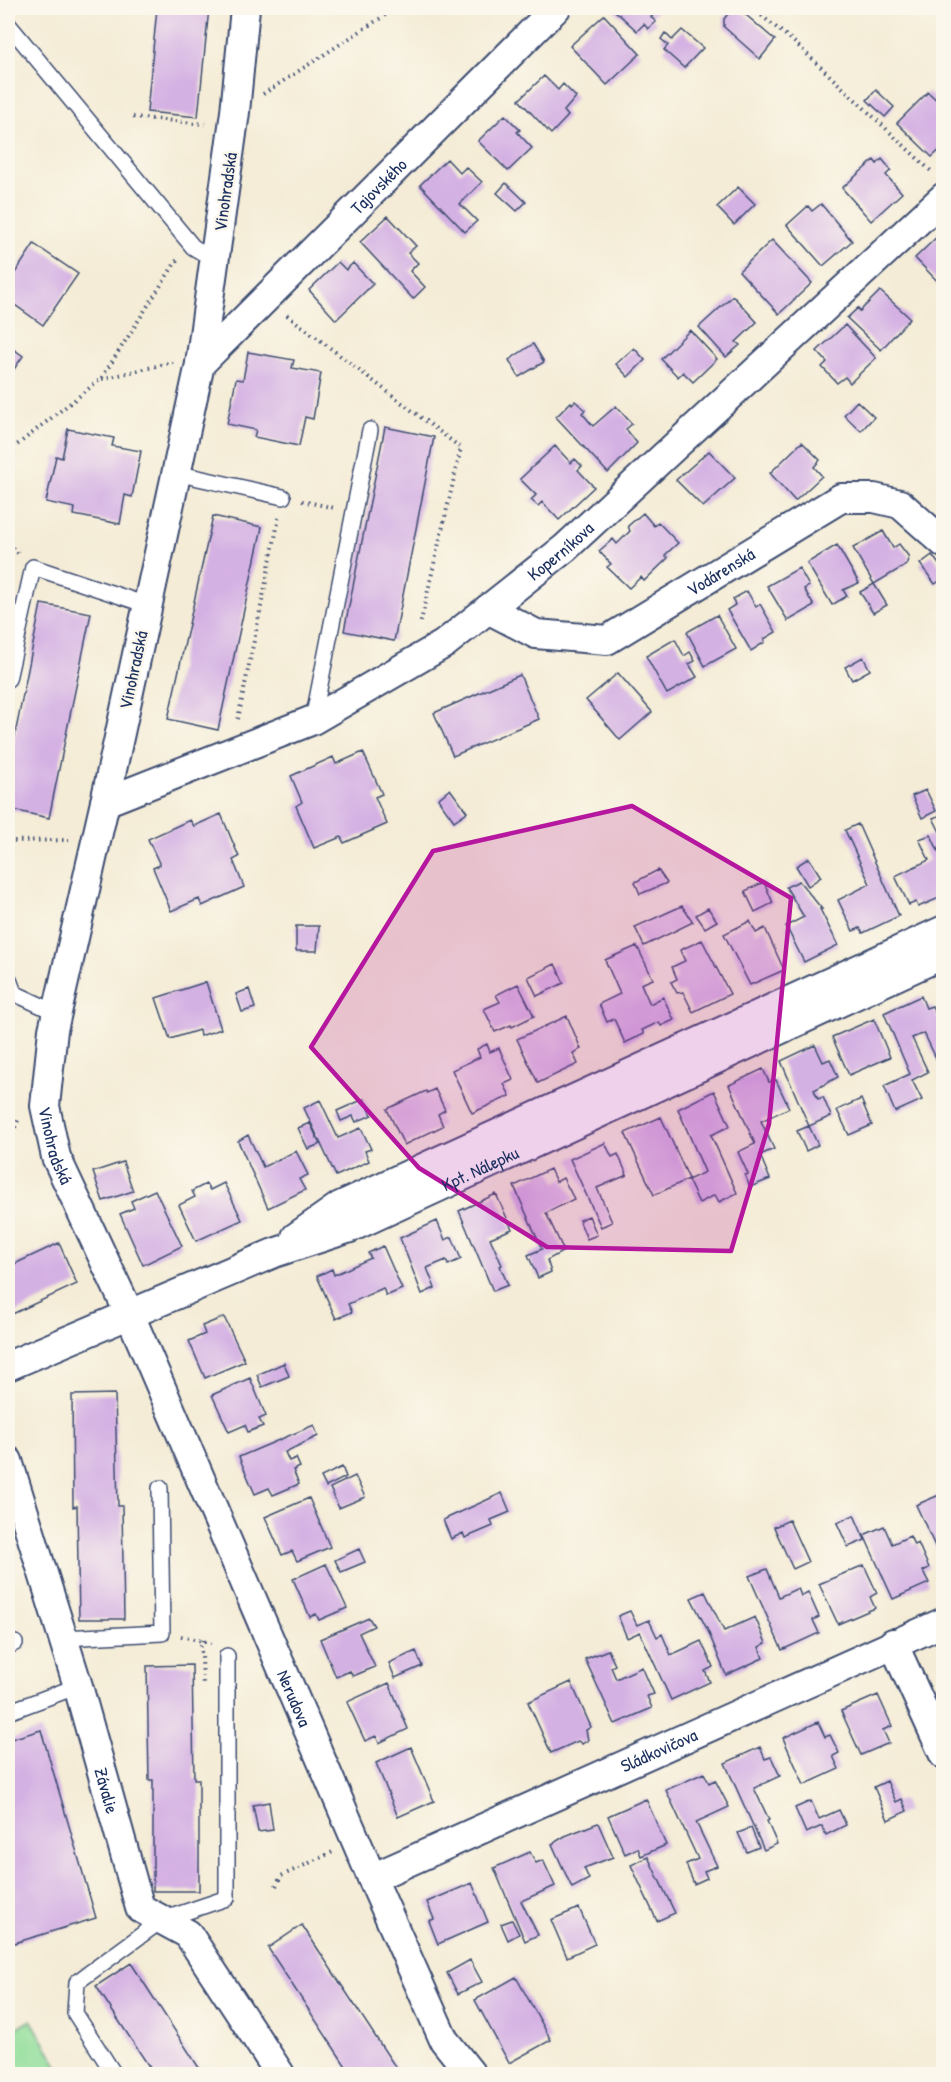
<svg xmlns="http://www.w3.org/2000/svg" width="951" height="2082" viewBox="0 0 951 2082" font-family="'Patrick Hand',sans-serif">
  <style>
    .green { fill: #93de9b; stroke: #57867c; stroke-width: 1.5 }
    .building { fill: #d4b1e3 }
    .lines { fill: none; stroke-linecap: round; stroke-linejoin: round }
    .service-casing { stroke: #3c4b70; stroke-width: 18 }
    .minor-casing { stroke: #3c4b70; stroke-width: 32 }
    .path { stroke: #3c4b70; stroke-width: 4; stroke-dasharray: 1.5 4.5; stroke-linecap: butt }
    .service { stroke: #fff; stroke-width: 15 }
    .minor { stroke: #fff; stroke-width: 28 }
    .marked { fill: #b5179e; fill-opacity: 0.2; stroke: #b5179e; stroke-width: 4.5; stroke-linejoin: round }
    .labels { text-anchor: middle; dominant-baseline: central; stroke-width: 5; stroke-linejoin: round; paint-order: stroke }
    .street-label { font-size: 18px; fill: #1b2f5e; stroke: #fbf7ec }
  </style>
  <rect width="100%" height="100%" fill="#fbf7ec"/>
  <filter id="ink" filterUnits="userSpaceOnUse"><feTurbulence type="fractalNoise" baseFrequency=".0167" numOctaves="2"/><feDisplacementMap in="SourceGraphic" scale="12" xChannelSelector="R" yChannelSelector="G"/><feConvolveMatrix kernelMatrix="1 2 1 2 8 2 1 2 1" color-interpolation-filters="sRGB"/></filter>
  <filter id="wash" filterUnits="userSpaceOnUse"><feTurbulence type="fractalNoise" baseFrequency=".008" numOctaves="4" result="noise"/><feDisplacementMap in="SourceGraphic" scale="24" xChannelSelector="R" yChannelSelector="G"/><feGaussianBlur stdDeviation="1.35" result="paint"/><feColorMatrix in="noise" values="0 0 0 0 0 0 0 0 0 0 0 0 0 0 0 0 0 1.4 0 .05"/><feComposite in="paint" operator="in"/></filter>
  <g filter="url(#wash)">
    <rect width="100%" height="100%" fill="#f4ecd6"/>
    <!-- green -->
    <path class="green" d="M31 2020 63 2074H8V2033Z"/>
    <g id="blocks">
      <!-- building -->
      <path class="building" d="M157 8H209L198 117 147 112Z
        M612 8H660L651 17 656 22 648 29 644 24 637 31Z
        M739 9 775 40 760 59 724 27V19L730 11Z
        M604 15 640 54 607 85 570 46Z
        M682 30 703 48 684 68 664 50 668 45 661 39 665 33 672 40Z
        M544 76 558 90 563 84 576 97 564 111 568 116 551 134 519 100Z
        M876 90 894 107 885 117 867 100Z
        M928 92 944 107V113L941 116 944 118V146L932 157 897 123Z
        M505 115 520 130 517 132 532 148 508 171 478 141Z
        M447 159 460 173 466 167 482 182 460 204 477 221 465 232 420 185Z
        M882 159 891 170 886 175 902 193 871 221 842 188 874 160 877 164Z
        M506 183 526 202 517 211 497 193Z
        M738 187 755 204 734 225 717 207Z
        M821 204 852 241 823 266 787 225 808 206 812 211Z
        M388 216 416 246 408 253 418 263 410 271 425 287 413 299 360 242Z
        M944 230V288L915 258Z
        M772 240 812 283 779 314 739 271Z
        M34 244 78 274 43 325 8 300V284Z
        M338 262 346 270 353 263 373 284 336 320 309 290Z
        M880 291 910 318 881 350 847 318 858 308 860 311Z
        M733 296 757 322 736 342 740 345 726 357 699 327Z
        M845 325 876 358 850 383 845 377 837 383 822 367 827 362 817 351Z
        M690 330 717 359 693 382 683 372 678 377 661 359Z
        M533 344 544 362 519 377 509 360Z
        M8 345 23 356 8 378Z
        M634 348 645 360 628 377 616 364Z
        M248 352 294 360 292 368 321 373 313 419 305 417 299 446 254 437 256 430 227 424 236 379 243 380Z
        M575 401 585 410 582 413 593 426 616 406 632 424 626 429 637 443 608 473 556 417 571 402 572 404Z
        M857 401 874 417 861 431 844 415Z
        M385 427 434 437 394 641 344 631Z
        M68 429 114 438 112 446 141 451 132 497 125 495 120 524 74 515 75 508 46 502 56 456 62 458Z
        M802 442 820 460 814 467 822 476 795 501 770 473Z
        M555 446 571 463 575 459 582 466 578 470 594 487 559 520 542 502 538 506 531 500 536 495 520 479Z
        M709 451 735 478 703 507 676 480Z
        M643 513 654 526 658 522 678 543 665 555 668 558 644 581 641 577 629 588 607 567 611 564 599 551 613 539 617 544 630 531 628 526Z
        M213 516 262 527 218 730 168 719Z
        M883 531 893 548 899 544 909 557 906 565 874 584 853 548Z
        M837 545 859 583 843 590 847 596 832 605 807 563Z
        M932 555 944 571V578L935 584 920 564Z
        M799 568 809 586 804 589 814 606 788 621 767 586Z
        M874 584 887 605 873 613 860 592Z
        M747 591 756 607 760 604 776 632 764 639 765 642 751 651 727 610 735 605 733 599Z
        M41 604 91 613 49 818 8 809V770Z
        M717 615 736 649 705 666 687 632Z
        M675 639 684 656 690 652 695 661 689 664 697 677 667 694 646 656Z
        M863 657 870 670 852 680 845 667Z
        M618 673 652 712 620 740 586 700Z
        M520 675 539 719 453 756 434 713Z
        M363 752 382 794 375 797 387 824 344 843 341 837 314 848 296 806 302 802 291 776 333 757 336 764Z
        M450 789 467 812 454 821 438 799Z
        M926 790 936 811 922 818 912 796Z
        M221 814 239 857 233 860 244 887 202 906 199 899 171 911 153 868 160 865 148 839 190 820 194 826Z
        M944 814V840L933 818Z
        M858 824 899 916 863 933 860 928 853 931 838 900 870 884 845 830Z
        M931 835 944 864V896L918 907 916 902 909 905 895 876 929 860 919 839Z
        M809 858 821 877 808 886 796 866Z
        M658 870 667 883 640 894 635 882Z
        M799 881 822 909H820L838 945 804 962 786 926 804 917 786 887Z
        M764 882 773 903 755 912 745 891Z
        M682 906 693 922 644 946 635 927Z
        M708 908 717 921 705 928 696 915Z
        M750 921 756 933 765 928 784 970 750 985 724 934Z
        M296 926H319L317 951H296Z
        M702 940 730 994 693 1012 683 992 677 993 671 982 677 979 672 967 685 961 680 950Z
        M637 946 653 979 641 984 650 1004 663 997 674 1020 661 1026 659 1022 642 1030 644 1034 625 1043 614 1019 607 1022 599 1004 620 994 605 960Z
        M555 964 564 983 537 996 528 977Z
        M206 982 221 1029 200 1036 199 1030 170 1039 156 998Z
        M518 984 534 1016 512 1027 511 1025 495 1032 484 1009 500 1002 496 995Z
        M249 989 255 1008 242 1012 236 994Z
        M921 996 926 1008 932 1006 944 1032V1075L924 1033 912 1038 928 1072 912 1080 922 1100 895 1112 884 1086 910 1074 884 1013Z
        M567 1016 581 1049 573 1053 578 1064 538 1083 517 1039Z
        M874 1019 890 1057 849 1075 832 1037Z
        M487 1044 490 1052 499 1048 513 1080 504 1084 510 1096 472 1113 452 1070 480 1057 477 1049Z
        M815 1045 823 1062 830 1059 838 1077 814 1090 818 1099 823 1097 831 1116 809 1126 818 1145 806 1151 797 1131 809 1126 781 1061Z
        M763 1069 769 1082 776 1080 789 1108 761 1121 774 1149 760 1155 770 1179 750 1187 745 1175 748 1174 738 1152 755 1144 729 1085Z
        M435 1089 445 1110 438 1114 443 1126 404 1145 387 1109 426 1091 427 1093Z
        M714 1091 730 1126 711 1135 737 1193 719 1202 715 1195 699 1203 688 1180 705 1172 678 1109Z
        M364 1099 372 1115 356 1122 353 1116 341 1121 337 1111Z
        M861 1099 872 1125 849 1135 837 1110Z
        M320 1100 338 1138 361 1128 371 1149 365 1151 369 1161 336 1176 304 1108Z
        M661 1117 689 1179 654 1195 625 1133Z
        M310 1123 320 1144 308 1149 298 1128Z
        M248 1135 263 1167 296 1151 308 1175 299 1179 305 1190 268 1208 238 1141Z
        M605 1143 612 1157 618 1154 627 1175 597 1188 612 1222 601 1227 570 1159Z
        M123 1162 133 1191 103 1201 93 1172Z
        M550 1169 556 1182 563 1178 574 1199 546 1213 564 1251 547 1260 551 1272 538 1278 528 1255 542 1249 514 1186Z
        M224 1183 242 1220 196 1241 179 1205 195 1197 192 1191 206 1184 210 1190Z
        M155 1190 182 1246 143 1265 120 1214 134 1208 131 1201Z
        M496 1194 512 1229 490 1238 502 1265 500 1266 508 1285 493 1291 459 1211Z
        M589 1216 597 1235 587 1239 579 1220Z
        M437 1221 445 1240 452 1237 461 1259 448 1265 446 1260 427 1268 435 1288 422 1294 400 1238Z
        M59 1243 77 1284 8 1316V1267Z
        M383 1246 402 1289 386 1296 383 1288 348 1304 352 1312 336 1319 317 1276 332 1269 334 1275 371 1258 368 1253Z
        M224 1317 245 1361 205 1378 189 1341 205 1334 202 1326Z
        M284 1363 289 1376 262 1387 257 1375Z
        M250 1378 266 1416 259 1419 263 1426 248 1432 245 1425 229 1432 212 1395Z
        M115 1394 118 1506H122L124 1619H79L77 1506 73 1507 72 1395Z
        M314 1425 318 1436 285 1452 289 1461 296 1458 300 1467 293 1470 299 1484 273 1495 269 1488 255 1494 239 1457Z
        M342 1467 346 1477 326 1487 321 1477Z
        M355 1476 365 1497 339 1508 330 1488Z
        M502 1493 510 1512 491 1520 493 1526 465 1538 463 1533 451 1539 443 1520Z
        M944 1493V1558L941 1559 916 1505Z
        M309 1498 330 1547 297 1561 292 1551 282 1555 265 1517Z
        M854 1515 865 1540 848 1547 837 1523Z
        M789 1520 808 1562 793 1569 774 1527Z
        M884 1526 892 1544 910 1536 914 1545 918 1543 929 1568 923 1571 929 1583 893 1599 864 1535Z
        M359 1549 365 1562 341 1572 335 1560Z
        M326 1564 347 1608 319 1620 316 1614 310 1617 293 1579Z
        M864 1565 877 1593 870 1597 875 1608 838 1624 819 1584Z
        M767 1569 779 1597 798 1588 801 1596 808 1592 819 1617 813 1620 819 1633 782 1650 749 1576Z
        M705 1592 724 1631 755 1617 766 1643 759 1647 763 1658 726 1675 708 1631 691 1598Z
        M630 1611 637 1625 649 1620 657 1637 662 1634 671 1655 701 1641 713 1667 705 1671 710 1682 671 1700 640 1632 627 1638 618 1616Z
        M369 1618 374 1626 359 1633 375 1667 353 1676 350 1671 336 1677 320 1639Z
        M608 1650 615 1665 611 1667 616 1679 642 1667 654 1694 647 1696 652 1708 615 1724 585 1659Z
        M416 1651 422 1666 395 1678 389 1663Z
        M192 1665 194 1779H199V1891H153V1780H149L147 1666Z
        M571 1682 591 1727 586 1730 588 1740 582 1744 578 1741 551 1753 528 1702Z
        M389 1683 408 1729 379 1743 376 1736 365 1741 347 1702Z
        M878 1695 892 1726 883 1730 889 1743 861 1755 841 1711Z
        M818 1722 825 1737 830 1735 839 1753 833 1756 839 1769 804 1785 783 1738Z
        M41 1730 96 1918 8 1945V1740Z
        M411 1747 434 1801 398 1817 376 1763Z
        M760 1747 765 1759 771 1757 780 1776 754 1788 769 1820 767 1821 777 1844 764 1850 725 1763Z
        M704 1773 709 1783 715 1780 729 1807 696 1822 717 1866 704 1871 707 1878 694 1884 686 1864 698 1859 666 1790Z
        M887 1781 896 1802 902 1799 907 1811 888 1820 874 1787Z
        M646 1799 666 1845 641 1856 638 1848 625 1854 608 1816Z
        M811 1801 819 1819 839 1810 846 1825 826 1835 822 1826 806 1833 795 1808Z
        M269 1802 273 1830 258 1832 253 1805Z
        M598 1823 613 1857 584 1868 589 1879 572 1888 552 1844 565 1836Z
        M751 1828 759 1847 747 1852 738 1833Z
        M530 1852 536 1863 543 1860 555 1886 521 1901 538 1935 525 1941 494 1868Z
        M648 1857 675 1913 657 1921 631 1865Z
        M472 1883 488 1922 438 1944 429 1921 434 1919 427 1902Z
        M579 1908 595 1944 567 1957 551 1920Z
        M512 1920 519 1934 508 1940 501 1924Z
        M302 1925 400 2074H351L268 1948Z
        M470 1960 482 1982 458 1994 447 1973Z
        M131 1963 203 2074H154L113 2012 96 1986Z
        M516 1977 551 2040 509 2063 475 2000Z"/>
    </g>
  </g>
  <g filter="url(#ink)">
    <use href="#blocks" fill-opacity="0" stroke="#3c4b70" stroke-width="1.5"/>
    <g class="lines">
      <defs>
        <path id="service" d="M8 24 193 247 215 260
          M176 473 283 497
          M8 679 33 567 147 605
          M313 720 370 430
          M8 977 14 993 44 1007 57 1009
          M63 1638 162 1633 160 1488
          M8 1646 15 1643
          M8 1712 78 1686
          M114 2074 75 2013 77 1982 162 1920 227 1898V1656"/>
        <g id="minor">
          <path id="s1" d="M245 8 235 112 200 364 105 802 53 1030 45 1106 56 1157 130 1315 372 1878 444 2040 471 2074"/>
          <path id="s2" d="M200 364 556 8"/>
          <path id="s3" d="M488 609 536 634 607 640 841 498H874L900 504 944 543"/>
          <path id="s4" d="M105 802 313 720 444 644 565 548 944 197"/>
          <path d="M296 1237 340 1206 944 930"/>
          <path id="s5" d="M8 1366 274 1253 350 1228 944 954"/>
          <path id="s6" d="M8 1461 78 1686 140 1908 188 1934 280 2074"/>
          <path d="M893 1643 944 1755"/>
          <path id="s7" d="M372 1878 944 1622"/>
        </g>
      </defs>
      <!-- service casing -->
      <use href="#service" class="service-casing"/>
      <!-- minor casing -->
      <use href="#minor" class="minor-casing"/>
      <!-- path -->
      <path class="path" d="M752 8 793 41 932 172
        M391 12 401 8
        M8 75 12 68
        M263 94 390 12V8
        M133 117 205 124
        M287 315 461 448 420 625
        M102 379 173 362
        M8 452 101 379 177 260
        M302 501 335 508
        M8 544 19 554
        M238 719 279 518
        M8 841 69 840
        M8 1144 19 1118
        M181 1636 211 1643
        M203 1640 200 1647 202 1656 203 1686
        M276 1886 281 1876 333 1852"/>
      <!-- service -->
      <use href="#service" class="service"/>
      <!-- minor -->
      <use href="#minor" class="minor"/>
    </g>
  </g>
  <!-- marked area -->
  <path class="marked" d="M632 806 791 898 769 1124 731 1251 547 1247 419 1168 311 1047 433 851Z"/>
  <g class="labels">
    <!-- street labels -->
    <g class="street-label">
      <text stroke="none"><textPath href="#s2" startOffset="252">Tajovského</textPath></text>
      <text transform="translate(225 192) rotate(-82)">Vinohradská</text>
      <text stroke="none"><textPath href="#s4" startOffset="524">Koperníkova</textPath></text>
      <text stroke="none"><textPath href="#s3" startOffset="258">Vodárenská</textPath></text>
      <text transform="translate(133 670) rotate(-78)">Vinohradská</text>
      <text stroke="none"><textPath href="#s1" startOffset="1158">Vinohradská</textPath></text>
      <text stroke="none"><textPath href="#s5" startOffset="512">Kpt. Nálepku</textPath></text>
      <text stroke="none"><textPath href="#s1" startOffset="1761">Nerudova</textPath></text>
      <text stroke="none"><textPath href="#s7" startOffset="314">Sládkovičova</textPath></text>
      <text stroke="none"><textPath href="#s6" startOffset="344">Závalie</textPath></text>
    </g>
  </g>
  <!-- margin -->
  <rect width="951" height="2082" fill="none" stroke="#fbf7ec" stroke-width="30"/>
</svg>
